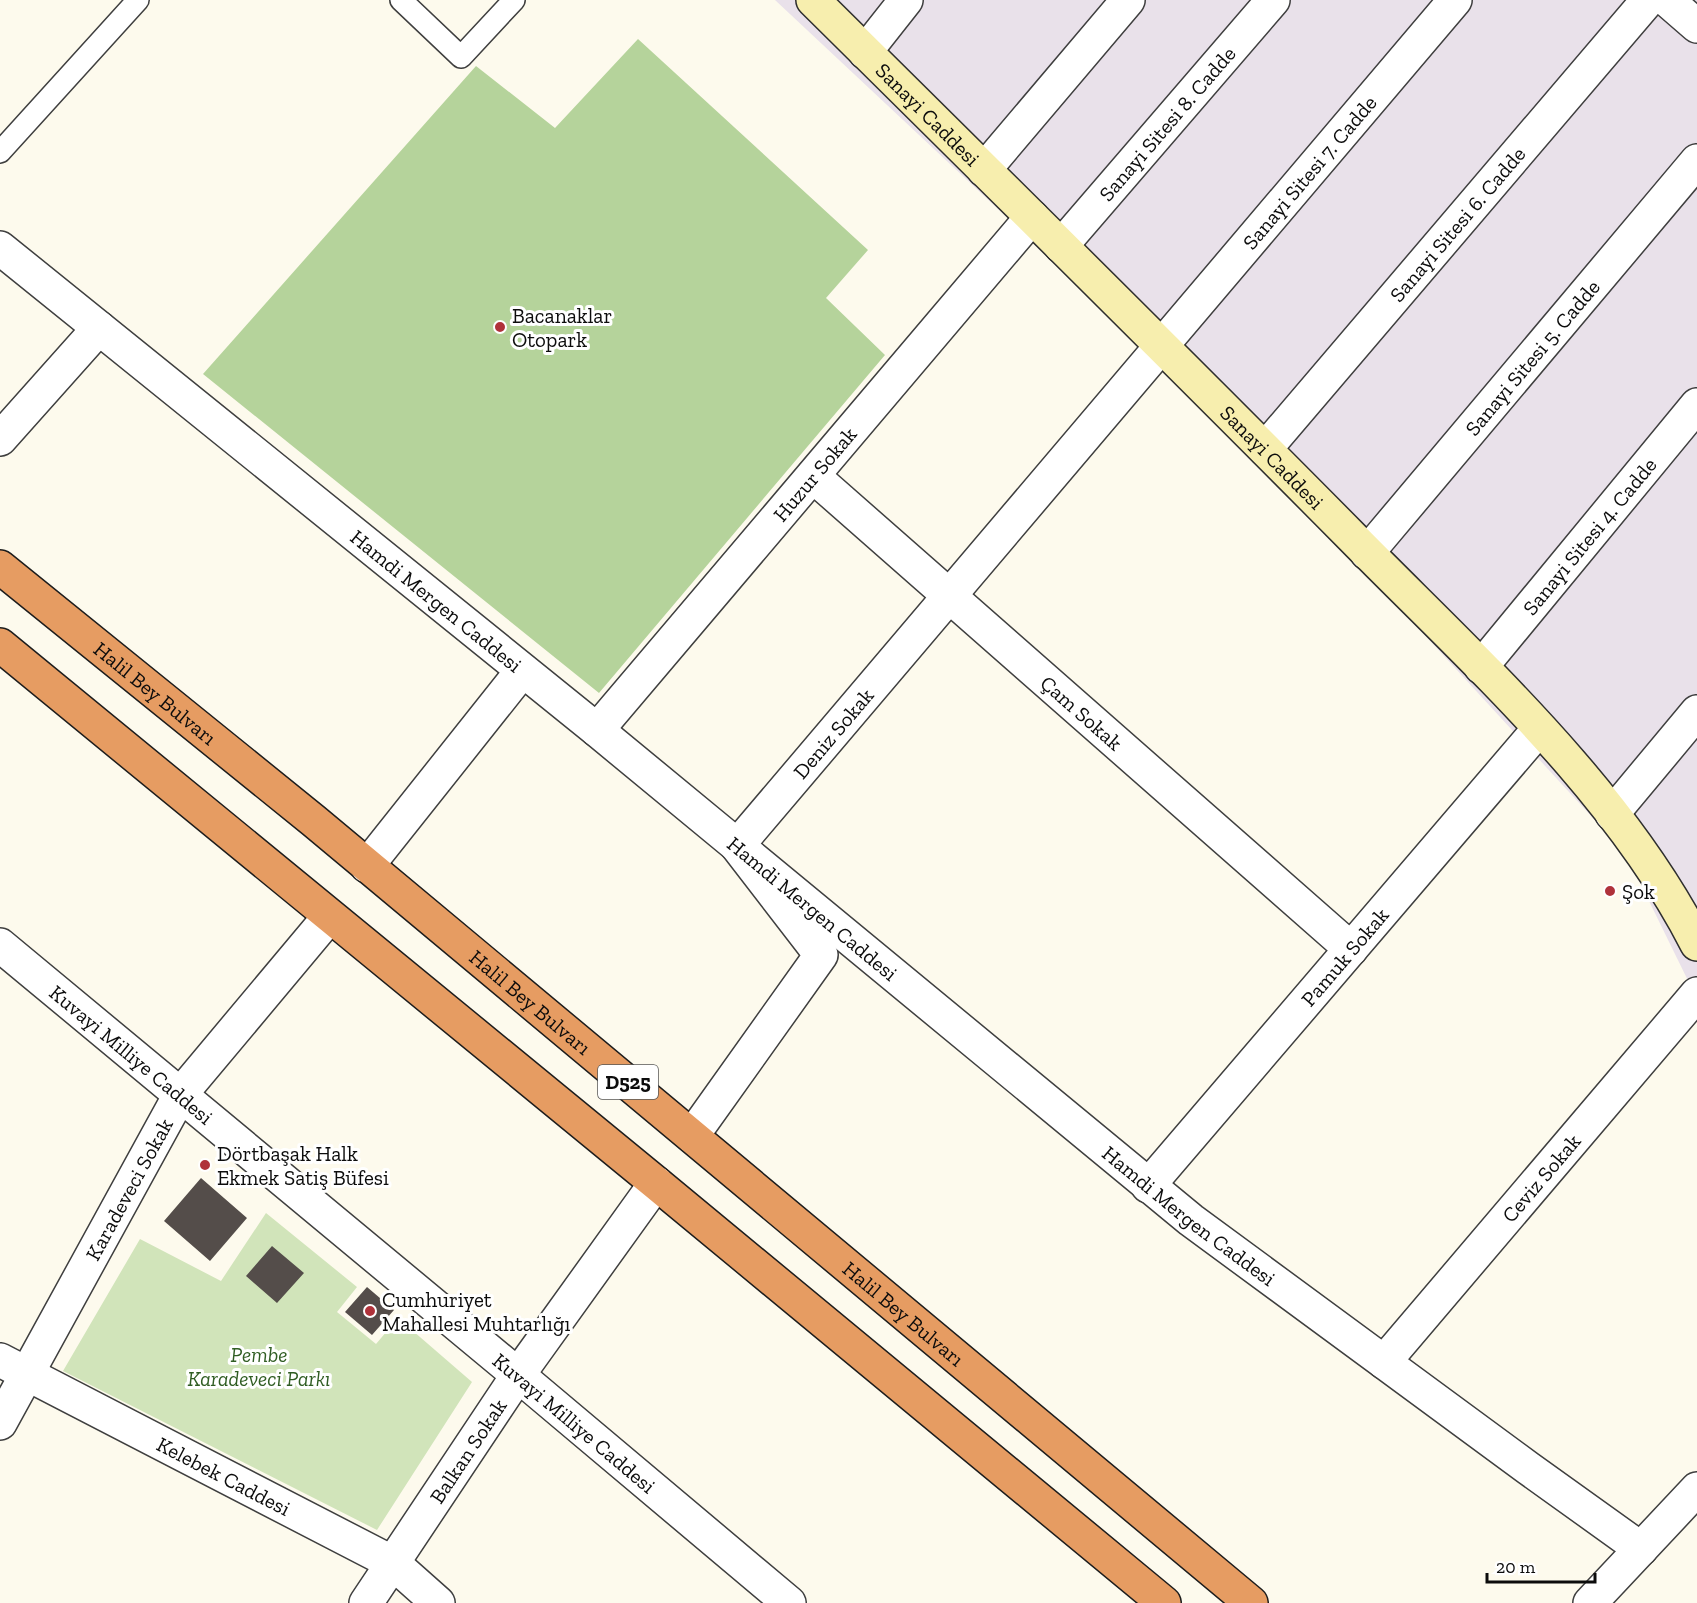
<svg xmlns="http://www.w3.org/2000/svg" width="1697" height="1603" viewBox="0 0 1697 1603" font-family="'Zilla Slab',serif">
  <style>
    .industrial { fill: #e9e1ea }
    .green { fill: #d1e4ba }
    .forest { fill: #b5d39b }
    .building { fill: #544d4a }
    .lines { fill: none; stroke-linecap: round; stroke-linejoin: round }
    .lane-casing { stroke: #3f3f3f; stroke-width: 24 }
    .street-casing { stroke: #3f3f3f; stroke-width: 36 }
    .secondary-casing { stroke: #2e2e2e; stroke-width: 36 }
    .highway-casing { stroke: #1d1d1d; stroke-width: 36 }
    .lane { stroke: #fff; stroke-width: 21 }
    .street { stroke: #fff; stroke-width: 33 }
    .secondary { stroke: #f7eeae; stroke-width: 33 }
    .highway { stroke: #e69c62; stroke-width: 33 }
    .poi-dot { fill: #af323a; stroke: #fff; stroke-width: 2 }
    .labels { text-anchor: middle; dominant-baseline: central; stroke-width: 6; stroke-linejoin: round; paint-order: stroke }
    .shield { fill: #fff; stroke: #555; stroke-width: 1.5 }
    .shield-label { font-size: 20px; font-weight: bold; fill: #0c0c0c }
    .street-label { font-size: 21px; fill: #0c0c0c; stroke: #fff }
    .poi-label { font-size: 21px; fill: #0c0c0c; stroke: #fff; text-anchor: start }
    .park-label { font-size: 21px; font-style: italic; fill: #305d23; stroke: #fff }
  </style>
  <rect width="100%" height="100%" fill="#fdfaed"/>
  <!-- industrial -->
  <path class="industrial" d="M775 0H1697V999L1626 854 1252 447Z"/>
  <!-- green -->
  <path class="green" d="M266 1213 357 1287 337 1312 376 1344 398 1318 472 1382 377 1530 63 1371 140 1239 221 1281Z"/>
  <!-- forest -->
  <path class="forest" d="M638 39 868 250 826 298 885 355 599 693 203 374 476 66 555 128Z"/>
  <!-- building -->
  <path class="building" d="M205 1160 211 1165 206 1171 200 1166Z
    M201 1178 247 1218 210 1261 164 1221Z
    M272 1246 304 1273 277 1303 246 1276Z
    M367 1287 394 1310 372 1335 345 1312Z"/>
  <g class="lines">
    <defs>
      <path id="lane" d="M401 0 461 57 514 0
        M0 152 138 0"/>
      <g id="street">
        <path d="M1667 0 1697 26"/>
        <path d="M865 52 906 0"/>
        <path d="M984 170 1128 0"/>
        <path id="s1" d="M1061 246 1273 0"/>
        <path id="s2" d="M0 248 597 730 1191 1220 1528 1468 1641 1549"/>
        <path d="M0 439 99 328"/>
        <path id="s3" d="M1265 449 1648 0"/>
        <path id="s4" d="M813 476 1351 949"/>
        <path id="s5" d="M1367 553 1697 161"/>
        <path id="s6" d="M1481 667 1697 405"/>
        <path id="s7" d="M597 730 1032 217"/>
        <path d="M1612 814 1697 712"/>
        <path d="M367 866 522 671"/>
        <path id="s8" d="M0 945 518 1375 789 1603"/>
        <path id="s9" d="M692 1136 821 955 737 846 1455 0"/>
        <path id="s10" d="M1148 1186 1539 729"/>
        <path id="s11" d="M0 1360 393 1563 438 1603"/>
        <path id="s12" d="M1384 1362 1697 994"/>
        <path id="s13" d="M0 1423 180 1095 329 917"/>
        <path id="s14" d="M366 1603 518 1375 656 1183"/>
        <path d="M1590 1603 1697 1489"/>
      </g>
      <g id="secondary">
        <path id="s15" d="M813 0C994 179 1174 357 1353 538 1474 661 1618 789 1697 944"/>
      </g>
      <g id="highway">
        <path id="s16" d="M0 567 314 821 1251 1603"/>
        <path d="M0 645 656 1183 1164 1603"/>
      </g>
    </defs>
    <!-- lane casing -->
    <use href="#lane" class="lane-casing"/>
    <!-- street casing -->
    <use href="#street" class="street-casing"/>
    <!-- secondary casing -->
    <use href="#secondary" class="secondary-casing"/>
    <!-- highway casing -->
    <use href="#highway" class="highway-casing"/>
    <!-- lane -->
    <use href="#lane" class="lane"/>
    <!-- street -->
    <use href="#street" class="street"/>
    <!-- secondary -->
    <use href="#secondary" class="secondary"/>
    <!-- highway -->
    <use href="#highway" class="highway"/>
  </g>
  <!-- markers -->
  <g class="poi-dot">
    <circle cx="500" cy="327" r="6"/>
    <circle cx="1610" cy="891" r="6"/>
    <circle cx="205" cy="1165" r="6"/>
    <circle cx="370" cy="1311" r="6"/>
  </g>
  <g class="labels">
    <!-- shield labels -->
    <rect class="shield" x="598" y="1065" width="60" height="34" rx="4.5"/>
    <g class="shield-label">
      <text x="628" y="1082">D525</text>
    </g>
    <!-- street labels -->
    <g class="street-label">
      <text stroke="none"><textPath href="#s15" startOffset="162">Sanayi Caddesi</textPath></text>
      <text stroke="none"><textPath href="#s1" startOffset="162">Sanayi Sitesi 8. Cadde</textPath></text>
      <text stroke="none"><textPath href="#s9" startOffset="1244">Sanayi Sitesi 7. Cadde</textPath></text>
      <text stroke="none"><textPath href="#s3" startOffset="296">Sanayi Sitesi 6. Cadde</textPath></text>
      <text stroke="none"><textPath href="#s5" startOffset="256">Sanayi Sitesi 5. Cadde</textPath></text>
      <text stroke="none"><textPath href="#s15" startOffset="648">Sanayi Caddesi</textPath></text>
      <text stroke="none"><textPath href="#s7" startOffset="336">Huzur Sokak</textPath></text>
      <text stroke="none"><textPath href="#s6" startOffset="170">Sanayi Sitesi 4. Cadde</textPath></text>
      <text stroke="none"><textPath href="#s2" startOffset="561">Hamdi Mergen Caddesi</textPath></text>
      <text stroke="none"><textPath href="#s16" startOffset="200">Halil Bey Bulvarı</textPath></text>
      <text stroke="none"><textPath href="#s4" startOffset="358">Çam Sokak</textPath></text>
      <text stroke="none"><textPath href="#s9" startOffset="508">Deniz Sokak</textPath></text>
      <text stroke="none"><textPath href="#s2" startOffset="1047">Hamdi Mergen Caddesi</textPath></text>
      <text stroke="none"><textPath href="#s10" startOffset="302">Pamuk Sokak</textPath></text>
      <text stroke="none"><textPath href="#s16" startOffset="686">Halil Bey Bulvarı</textPath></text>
      <text stroke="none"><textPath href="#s8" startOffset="171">Kuvayi Milliye Caddesi</textPath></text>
      <text stroke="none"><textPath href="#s12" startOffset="242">Ceviz Sokak</textPath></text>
      <text stroke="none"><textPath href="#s13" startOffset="267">Karadeveci Sokak</textPath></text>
      <text stroke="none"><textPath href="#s2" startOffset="1533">Hamdi Mergen Caddesi</textPath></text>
      <text stroke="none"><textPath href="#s16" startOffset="1172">Halil Bey Bulvarı</textPath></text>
      <text stroke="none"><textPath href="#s8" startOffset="747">Kuvayi Milliye Caddesi</textPath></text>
      <text stroke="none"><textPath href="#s14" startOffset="183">Balkan Sokak</textPath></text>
      <text stroke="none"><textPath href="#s11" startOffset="252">Kelebek Caddesi</textPath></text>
    </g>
    <!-- poi labels -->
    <g class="poi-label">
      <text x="512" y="315">Bacanaklar<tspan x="512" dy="24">Otopark</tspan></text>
      <text x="1622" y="891">Şok</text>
      <text x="217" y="1153">Dörtbaşak Halk<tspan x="217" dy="24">Ekmek Satiş Büfesi</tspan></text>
      <text x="382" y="1299">Cumhuriyet<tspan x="382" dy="24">Mahallesi Muhtarlığı</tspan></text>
    </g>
    <!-- park labels -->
    <g class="park-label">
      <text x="259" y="1354">Pembe<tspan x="259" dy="24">Karadeveci Parkı</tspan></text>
    </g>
  </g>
  <!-- scale -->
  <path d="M1487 1573v9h108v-9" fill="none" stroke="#0c0c0c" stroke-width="3"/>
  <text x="1496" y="1573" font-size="18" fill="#0c0c0c" stroke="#ffffff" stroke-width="4.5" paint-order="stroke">20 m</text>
</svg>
